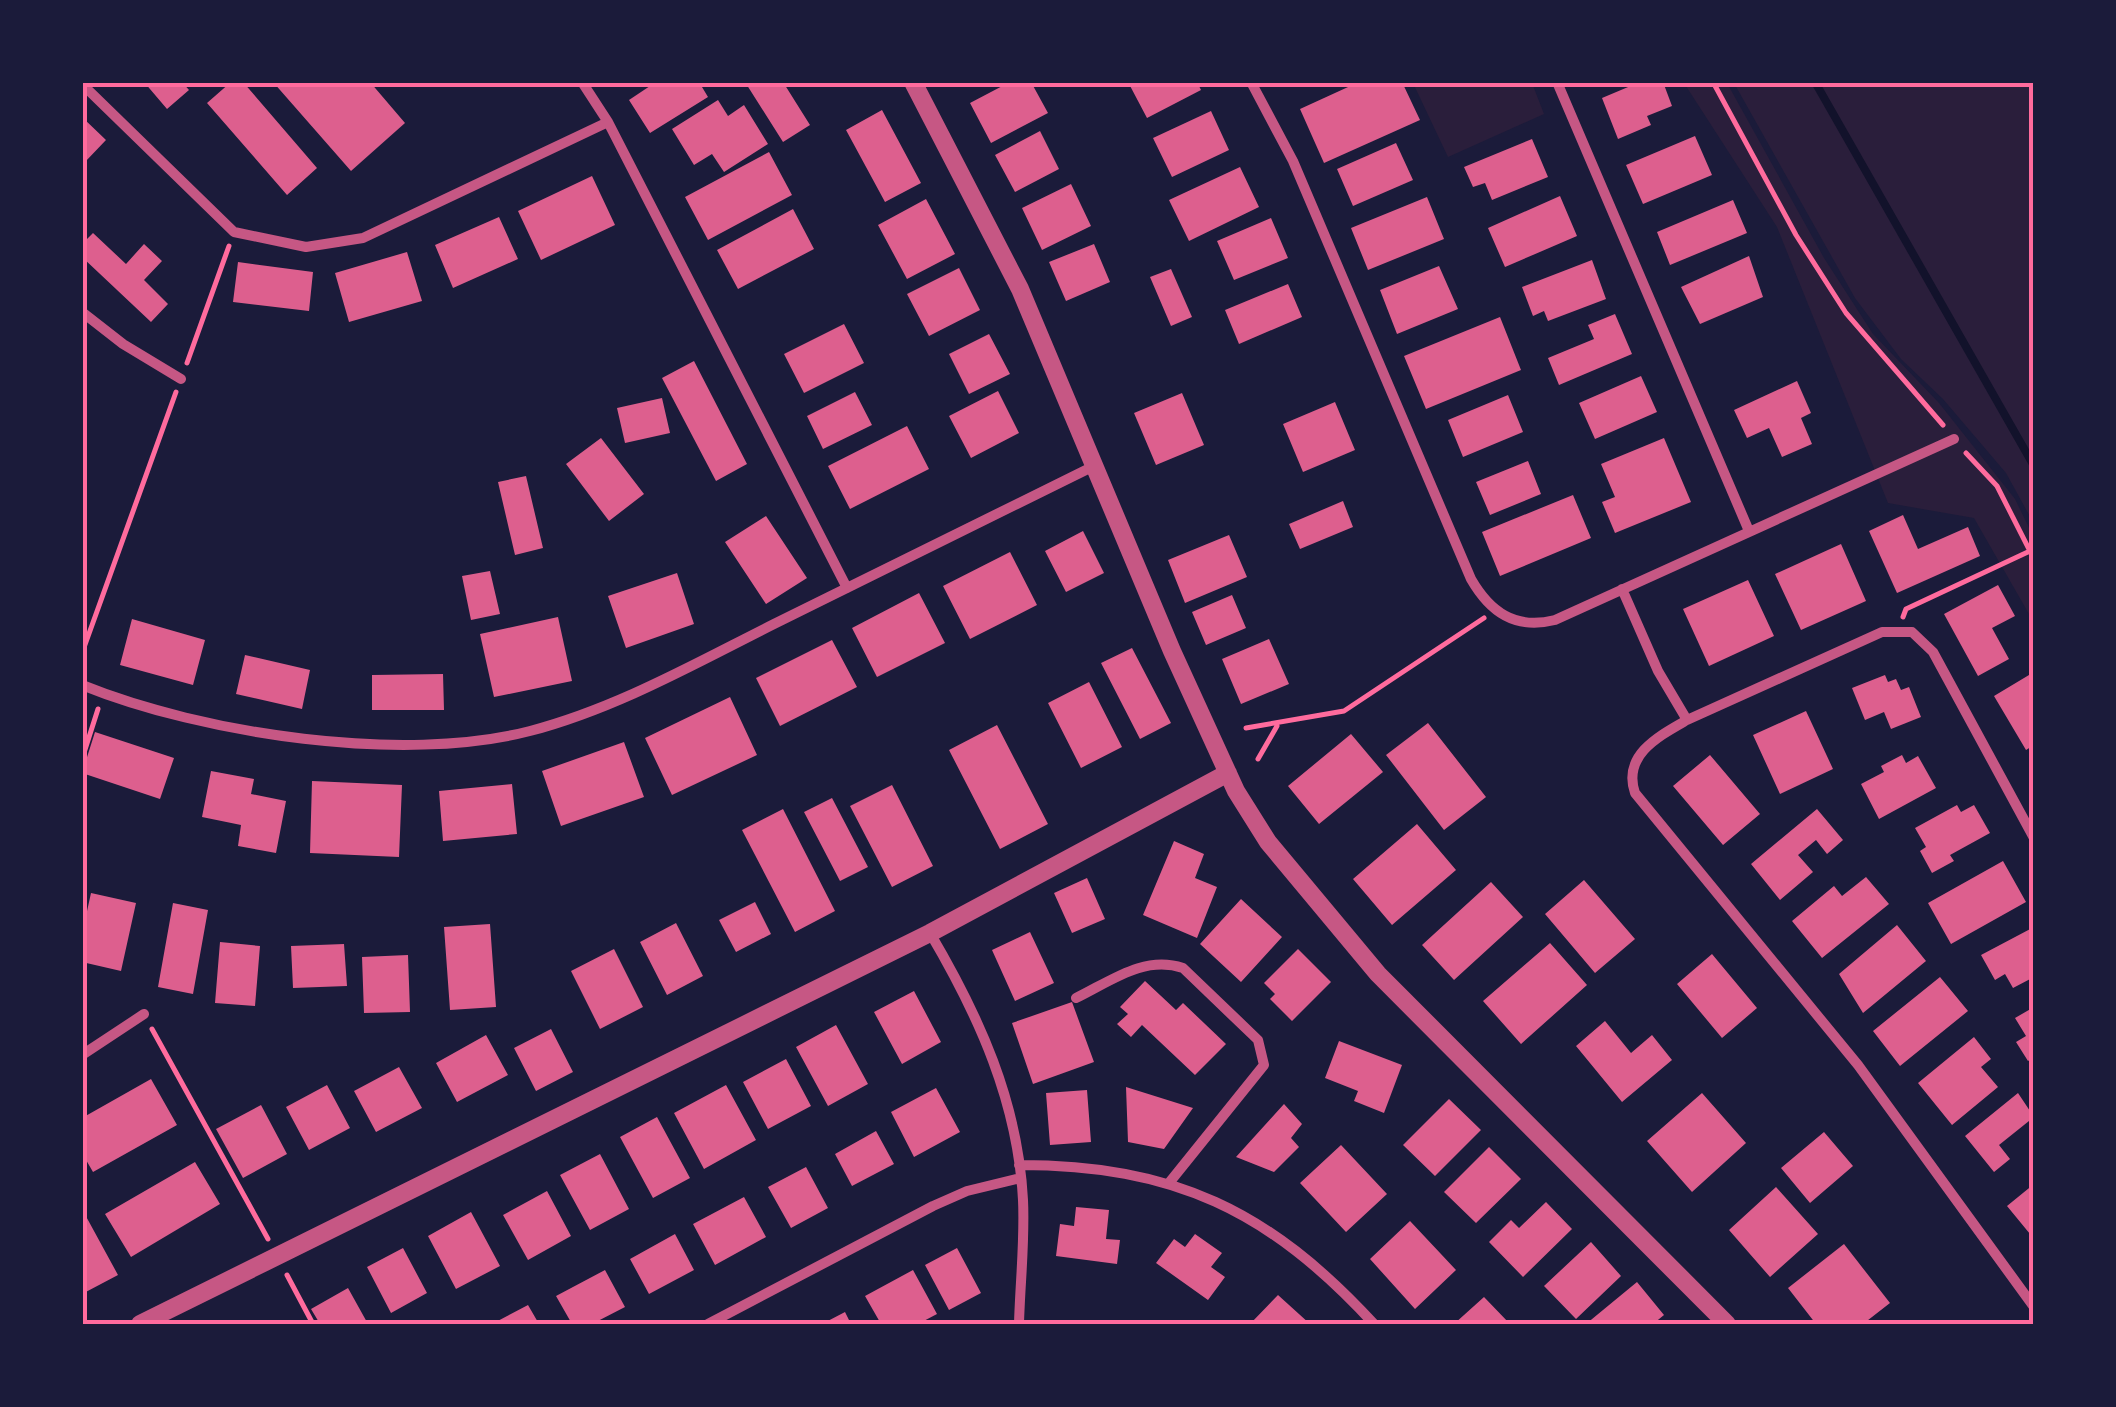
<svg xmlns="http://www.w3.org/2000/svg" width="2116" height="1407" viewBox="0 0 2116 1407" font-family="'Exo 2',sans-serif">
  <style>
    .green { fill: #2a1e3b }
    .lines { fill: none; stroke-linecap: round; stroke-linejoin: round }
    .stream { stroke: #12122b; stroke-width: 8 }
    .building { fill: #dd5f8e }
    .path { stroke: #ff6b9d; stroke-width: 5 }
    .minor { stroke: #c65784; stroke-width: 10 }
    .tertiary { stroke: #c65784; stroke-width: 18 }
    .neatline { fill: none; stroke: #ff6b9d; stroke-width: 4 }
  </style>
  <rect width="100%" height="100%" fill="#1b1b3a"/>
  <!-- green -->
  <path class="green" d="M1413 83H1532L1544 114 1448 157Z
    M1684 83H1727L1824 258 1873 334 1939 403 2015 499 2033 536V621L1974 518 1888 503 1777 227Z
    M1734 83H2033V522L2006 473 1943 399 1901 359 1855 298Z"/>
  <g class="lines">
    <!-- stream -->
    <path class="stream" d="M1815 82 2034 466"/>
  </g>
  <!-- building -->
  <path class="building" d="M144 82H182L189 90 167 109Z
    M231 82H243L317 168 287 195 207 103Z
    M273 82H370L405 123 351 171Z
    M656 82H699L708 97 650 133 629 100Z
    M745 82H783L810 125 783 142Z
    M1010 82H1031L1048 113 991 143 970 103Z
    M1128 82H1197L1201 90 1147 118Z
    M1359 82H1402L1420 120 1324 163 1300 109Z
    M1640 82H1663L1672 106 1647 116 1651 125 1618 139 1602 98Z
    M718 100 728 116 744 105 768 144 724 172 712 154 694 165 672 129Z
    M882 110 921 183 885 202 846 130Z
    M1211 111 1229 150 1172 177 1153 138Z
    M82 117 106 140 85 162 82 160Z
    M1040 131 1059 169 1015 192 995 155Z
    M1695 136 1712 175 1643 204 1626 165Z
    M1532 139 1548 177 1492 200 1485 183 1473 187 1464 167Z
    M1396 143 1413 180 1353 206 1337 169Z
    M769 152 792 195 708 240 685 197Z
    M1240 167 1259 207 1189 241 1169 200Z
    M592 176 615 225 541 260 518 211Z
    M1071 184 1091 226 1042 250 1022 208Z
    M1560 196 1577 236 1505 267 1488 228Z
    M1427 197 1444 239 1368 270 1351 228Z
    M926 199 955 254 907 279 878 225Z
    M1733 200 1747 233 1670 265 1657 232Z
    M793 209 814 249 738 289 717 250Z
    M499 217 518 259 453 288 435 245Z
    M1271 218 1288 258 1234 280 1217 241Z
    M93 233 126 264 144 244 162 261 144 280 168 304 151 322 82 257V244Z
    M1094 244 1110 282 1066 301 1049 262Z
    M407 252 422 301 349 322 335 273Z
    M1749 256 1763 297 1700 324 1681 287Z
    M1592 260 1606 299 1548 321 1544 311 1533 316 1522 287Z
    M238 262 313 272 309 311 233 302Z
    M1439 266 1458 309 1397 334 1380 290Z
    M959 268 980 310 929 336 907 294Z
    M1171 269 1192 317 1171 326 1150 277Z
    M1288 284 1302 317 1239 344 1225 310Z
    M1615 314 1632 354 1559 385 1548 358 1594 339 1588 325Z
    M1500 317 1521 370 1426 409 1404 356Z
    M844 324 864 363 804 393 784 354Z
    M989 334 1010 374 969 394 949 354Z
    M694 361 747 464 716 481 662 378Z
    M1641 376 1657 412 1595 439 1579 403Z
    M1797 381 1811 413 1801 418 1812 444 1782 457 1769 428 1747 438 1734 410Z
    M998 391 1019 433 971 458 949 416Z
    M855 392 872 425 823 449 807 416Z
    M1182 393 1204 445 1156 465 1134 413Z
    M1508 395 1523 432 1463 457 1448 420Z
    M662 398 670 433 625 443 617 408Z
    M1335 402 1355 450 1303 472 1283 424Z
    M907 426 929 469 850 509 828 466Z
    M601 438 644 494 609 521 566 464Z
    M1664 438 1691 502 1615 533 1602 502 1615 497 1601 464Z
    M1528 461 1541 494 1490 515 1476 482Z
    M526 476 543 548 515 555 498 482Z
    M1573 495 1591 538 1500 576 1482 532Z
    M1343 501 1353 527 1300 549 1289 524Z
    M1903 515 1918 549 1968 527 1980 556 1897 593 1869 531Z
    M766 516 807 578 766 604 725 542Z
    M1083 531 1104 573 1066 592 1045 551Z
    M1229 535 1247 577 1185 603 1168 560Z
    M1841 544 1866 601 1801 630 1775 574Z
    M1010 552 1037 605 970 639 943 586Z
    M490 571 500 614 471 620 462 576Z
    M677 573 694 624 626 648 608 596Z
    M1748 580 1774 636 1709 666 1683 609Z
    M1998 585 2015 616 1992 628 2009 659 1978 676 1944 614Z
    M919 593 945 643 877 677 852 628Z
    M1232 595 1246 628 1206 645 1192 612Z
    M558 617 572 681 494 697 480 634Z
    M132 619 205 640 193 685 120 665Z
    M1269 639 1289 684 1241 704 1222 659Z
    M832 640 857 687 780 726 756 678Z
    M1132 648 1171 723 1140 739 1101 663Z
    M245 655 310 670 302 709 236 694Z
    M2034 672V745L2026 750 1994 696Z
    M443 674 444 710H372V675Z
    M1885 675 1888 682 1896 679 1901 690 1909 687 1921 717 1891 729 1884 712 1865 720 1852 688Z
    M1089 682 1122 747 1081 768 1048 703Z
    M730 697 757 755 672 795 645 738Z
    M1806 711 1833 769 1780 794 1753 735Z
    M1428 723 1486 797 1444 830 1386 755Z
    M997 725 1048 824 1000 849 949 750Z
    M95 732 174 758 160 799 82 773Z
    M1351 734 1383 772 1319 824 1288 786Z
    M624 742 644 797 561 826 542 771Z
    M1710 755 1760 814 1723 845 1673 786Z
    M1902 755 1906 763 1918 756 1936 788 1879 819 1861 784 1884 772 1881 766Z
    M211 771 254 779 251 794 286 801 276 853 238 846 241 825 202 817Z
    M312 781 402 785 399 857 310 853Z
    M512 784 517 834 443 841 439 791Z
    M892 785 933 866 892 887 850 806Z
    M832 798 868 867 840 881 804 812Z
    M1957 805 1961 812 1974 805 1990 833 1950 855 1954 861 1932 873 1920 851 1926 847 1915 828Z
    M783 809 835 911 795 932 742 830Z
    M1817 809 1843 840 1827 854 1816 840 1798 855 1813 872 1780 900 1751 864Z
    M1417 824 1456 870 1392 925 1353 879Z
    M1174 841 1204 854 1195 878 1217 887 1197 938 1143 915Z
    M2003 861 2026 902 1951 944 1928 903Z
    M1866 877 1889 904 1822 958 1792 921 1834 886 1842 896Z
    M1087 878 1105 919 1072 933 1054 893Z
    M1584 880 1635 939 1595 973 1545 914Z
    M1491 882 1523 917 1454 980 1422 945Z
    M91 893 136 903 121 971 82 962V934Z
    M1241 899 1282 937 1241 982 1200 944Z
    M755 902 771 934 736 952 719 920Z
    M173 903 208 910 193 994 158 987Z
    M676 923 703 976 667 995 640 942Z
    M490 924 496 1007 450 1010 444 927Z
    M1897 925 1926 961 1863 1013 1839 974Z
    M2034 927V977L2013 988 2005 974 1995 980 1981 955Z
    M1030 932 1054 983 1015 1001 992 950Z
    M220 942 260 946 255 1006 215 1003Z
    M1550 943 1587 985 1521 1044 1483 1001Z
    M344 944 347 986 293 988 291 946Z
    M614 949 643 1007 600 1029 571 971Z
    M1298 949 1331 982 1292 1021 1270 999 1275 994 1264 983Z
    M1712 954 1757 1008 1722 1038 1677 984Z
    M408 955 410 1012 364 1013 362 957Z
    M1940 977 1968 1011 1900 1066 1873 1031Z
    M1145 981 1176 1010 1183 1003 1226 1044 1195 1075 1142 1025 1131 1037 1117 1024 1128 1014 1120 1007Z
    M914 991 941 1042 902 1064 874 1012Z
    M1072 1002 1094 1062 1033 1084 1012 1023Z
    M2034 1007V1057L2028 1061 2016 1042 2026 1036 2015 1018Z
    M1605 1021 1631 1053 1652 1035 1672 1060 1622 1102 1576 1046Z
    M836 1025 868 1084 828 1106 796 1047Z
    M551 1029 573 1072 536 1091 514 1048Z
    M486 1035 508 1075 457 1102 436 1063Z
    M1974 1037 1991 1059 1981 1067 1998 1087 1952 1125 1918 1083Z
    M1339 1041 1402 1065 1384 1113 1354 1101 1358 1091 1325 1078Z
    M786 1059 811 1106 768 1129 743 1082Z
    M399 1067 422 1108 376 1132 354 1091Z
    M151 1079 177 1125 93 1172 82 1153V1118Z
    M327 1085 350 1128 309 1150 286 1107Z
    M726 1085 756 1140 704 1169 674 1113Z
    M1126 1087 1193 1108 1164 1149 1128 1142Z
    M936 1088 960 1132 914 1157 891 1112Z
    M1087 1090 1091 1142 1050 1145 1046 1093Z
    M1702 1093 1746 1143 1692 1192 1647 1141Z
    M2018 1093 2034 1117 1999 1145 2010 1159 1994 1172 1965 1136Z
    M1449 1099 1481 1130 1435 1176 1403 1145Z
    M1284 1104 1302 1124 1291 1138 1299 1147 1274 1172 1236 1157Z
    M261 1105 287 1154 243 1178 216 1129Z
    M657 1117 690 1178 653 1198 620 1137Z
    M876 1131 894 1164 852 1186 835 1154Z
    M1824 1132 1853 1166 1810 1203 1781 1168Z
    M1341 1145 1387 1194 1346 1232 1300 1183Z
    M1489 1147 1521 1179 1476 1223 1444 1192Z
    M600 1154 629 1209 590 1230 560 1175Z
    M195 1162 220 1204 131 1257 105 1214Z
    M806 1167 828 1208 791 1228 768 1187Z
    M2034 1184V1231L2030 1234 2007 1206Z
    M1776 1187 1818 1234 1770 1277 1729 1230Z
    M547 1191 571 1236 528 1260 503 1215Z
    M744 1197 766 1237 715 1265 693 1224Z
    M1546 1202 1572 1229 1523 1277 1489 1242 1511 1220 1519 1228Z
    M1076 1207 1109 1210 1106 1239 1120 1240 1117 1264 1056 1256 1060 1224 1074 1226Z
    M82 1209 118 1275 82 1294Z
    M471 1212 500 1266 456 1289 428 1236Z
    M1410 1221 1456 1270 1415 1309 1370 1259Z
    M675 1234 694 1270 649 1294 630 1259Z
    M1195 1234 1222 1253 1211 1267 1225 1277 1208 1300 1156 1263 1174 1239 1185 1247Z
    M1591 1242 1621 1276 1576 1319 1544 1286Z
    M1844 1244 1890 1303 1863 1324H1816L1788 1288Z
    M403 1248 427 1293 391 1313 367 1267Z
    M957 1248 981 1293 949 1310 925 1265Z
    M605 1270 625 1307 592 1324H572L556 1296Z
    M913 1270 937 1314 918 1324H881L865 1296Z
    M1637 1282 1664 1315 1653 1324H1586Z
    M348 1288 368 1324H320L311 1309Z
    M1278 1295 1310 1324H1250Z
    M1484 1297 1510 1324H1454Z
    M528 1305 539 1324H492Z
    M845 1312 851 1324H822Z"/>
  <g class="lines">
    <!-- path -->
    <path class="path" d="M1713 82 1796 235 1846 313 1943 425
      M187 363 229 246
      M1966 453 1997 486 2034 559
      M1903 617 1906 609 2030 551
      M82 653 176 392
      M1246 728 1344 711 1484 618
      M82 759 98 709
      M1258 759 1277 726
      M152 1029 268 1239
      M287 1275 313 1324"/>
    <!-- minor -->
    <path class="minor" d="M582 82 608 122 847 588
      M1251 82 1293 161 1471 579C1490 612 1515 630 1555 620L1954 439
      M1557 82 1749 531
      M82 84 234 232 306 247 363 238 608 122
      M82 312 123 344 181 379
      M1622 589 1658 671 1687 720C1659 736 1622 755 1635 793L1858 1065 2034 1307
      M82 685C203 734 403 764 530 731 617 708 694 664 774 624 880 571 987 519 1094 466
      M1687 720 1882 632H1912L1933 652 2034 838
      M930 933C979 1016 1018 1102 1023 1200 1025 1241 1020 1284 1019 1324
      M1076 998C1111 981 1144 955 1183 968L1258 1040 1264 1065 1169 1183
      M82 1055 144 1014
      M1019 1165C1174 1165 1269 1210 1374 1324
      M708 1324 933 1206 967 1191 1021 1178"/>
    <!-- tertiary -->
    <path class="tertiary" d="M913 82 1020 289 1172 651 1236 791 1268 842 1378 974 1727 1324
      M140 1324 930 933 1228 773"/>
  </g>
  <!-- border -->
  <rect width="2116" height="1407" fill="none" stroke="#1b1b3a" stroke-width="170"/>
  <rect x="85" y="85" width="1946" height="1237" class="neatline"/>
</svg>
